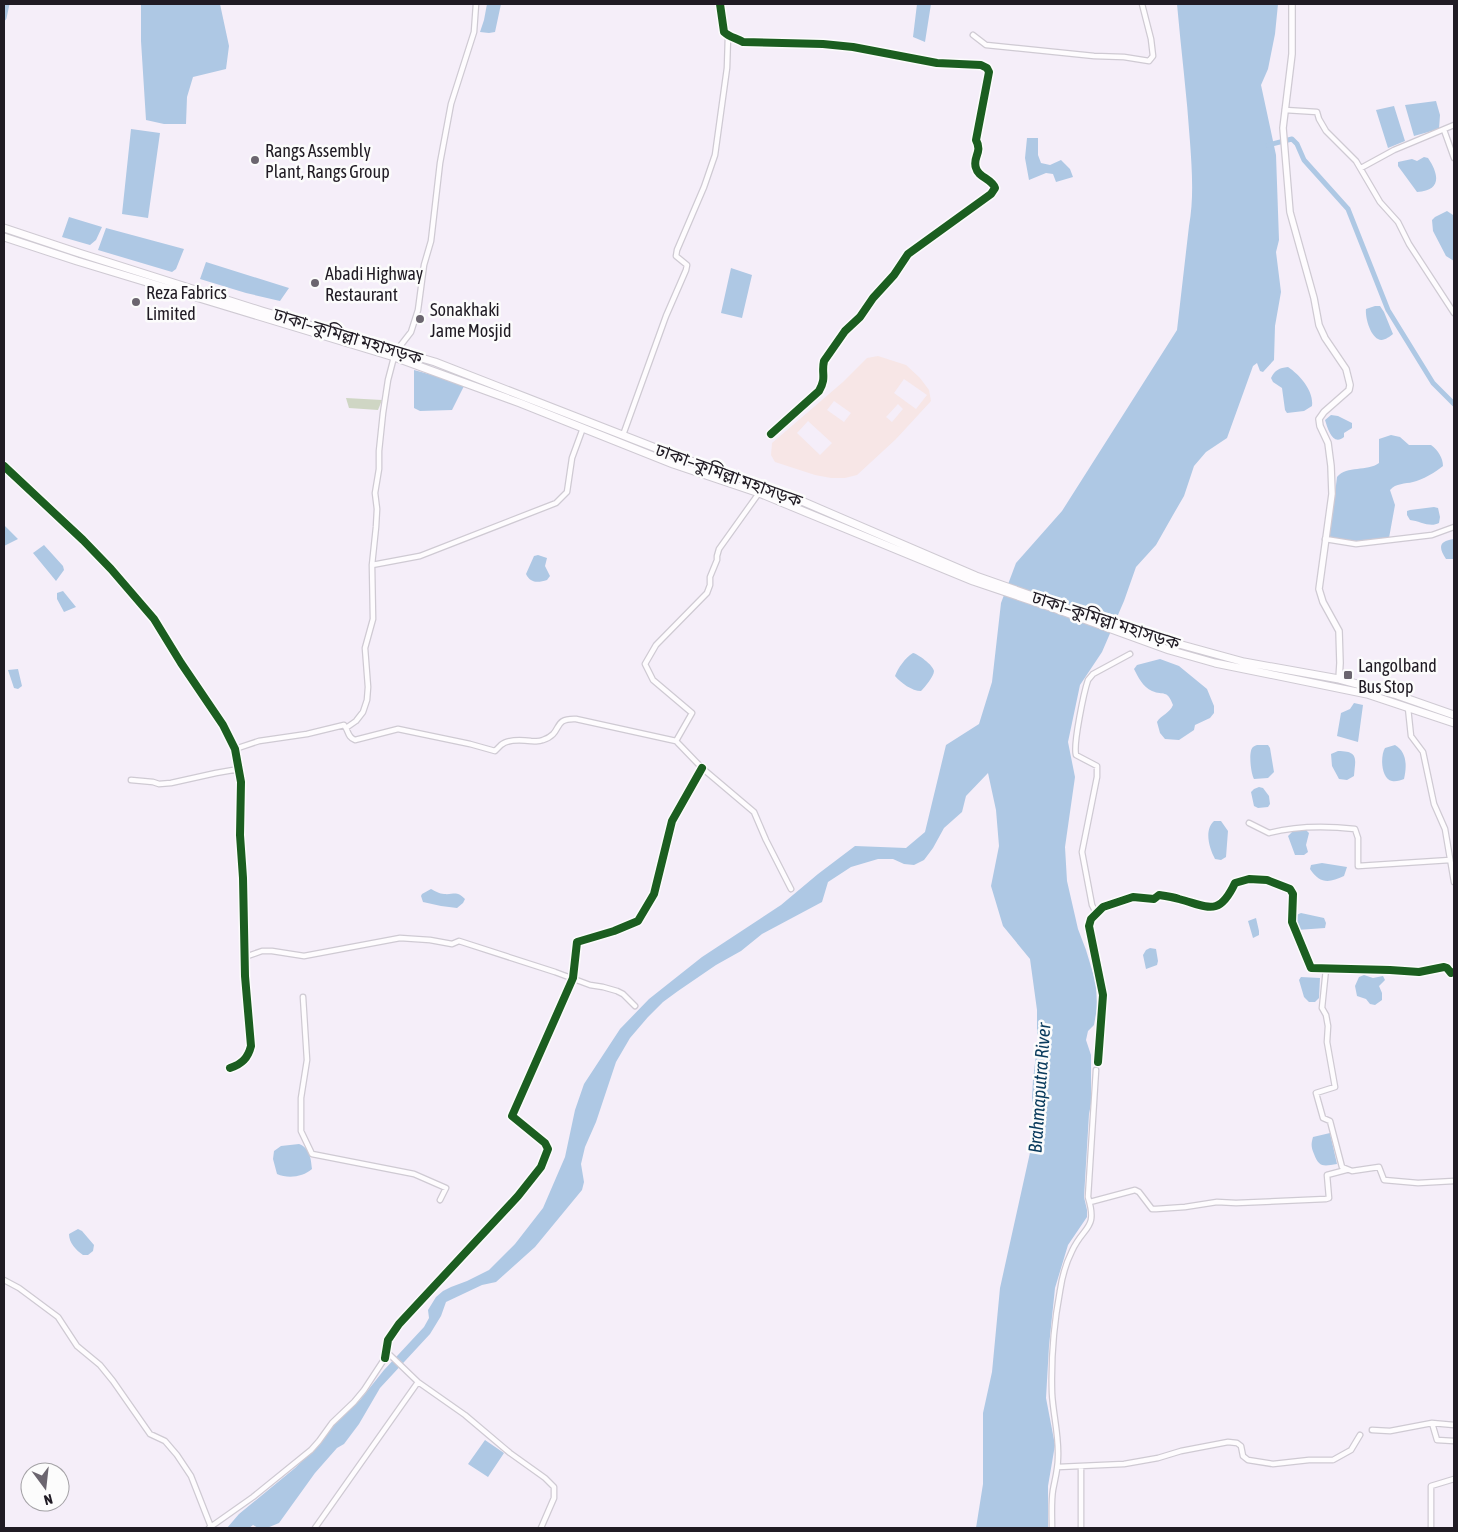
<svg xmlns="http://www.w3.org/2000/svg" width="1458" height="1532" viewBox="0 0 1458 1532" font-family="'Asap Condensed','Noto Sans Bengali',sans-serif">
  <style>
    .industrial { fill: #f7e6e6; fill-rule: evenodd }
    .green { fill: #cfd6c4 }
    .water { fill: #aec8e4 }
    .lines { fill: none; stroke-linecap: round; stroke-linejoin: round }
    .canal { stroke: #aec8e4; stroke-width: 5 }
    .minor-casing { stroke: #cfcad3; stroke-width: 7 }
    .secondary-casing { stroke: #cfcad3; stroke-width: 8 }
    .trunk-casing { stroke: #cfcad3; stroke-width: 9 }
    .minor { stroke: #fefcfe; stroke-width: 4.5 }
    .secondary { stroke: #fefcfe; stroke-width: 5.5 }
    .trunk { stroke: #fefcfe; stroke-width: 7 }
    .cycleway-casing { stroke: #fcfcfc; stroke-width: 11 }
    .cycleway { stroke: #1b5e20; stroke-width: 8 }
    .poi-dot { fill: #6b656f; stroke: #fcfcfc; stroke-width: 2 }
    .labels { text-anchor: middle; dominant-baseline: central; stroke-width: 5; stroke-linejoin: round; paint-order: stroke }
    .poi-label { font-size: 18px; fill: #201b24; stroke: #fcfcfc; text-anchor: start }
    .street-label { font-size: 18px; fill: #201b24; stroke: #fcfcfc }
    .water-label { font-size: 19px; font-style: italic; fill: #0a3b5d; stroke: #fcfcfc }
  </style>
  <rect width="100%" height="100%" fill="#f5eef9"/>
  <!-- industrial -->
  <path class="industrial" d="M878 356 906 365 920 378 929 390 931 401 896 439 857 475 845 478H831L815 475 775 462 771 455 772 443 843 382 867 358ZM904 379 927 395 916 409 894 393ZM834 401 851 413 844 422 827 410ZM898 404 903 409 892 422 886 417ZM808 421 832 443 820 455 797 433Z"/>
  <!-- green -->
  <path class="green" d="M346 398 382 400 378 410 349 408Z"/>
  <!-- water -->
  <path class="water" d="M141 4H220L229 46 226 69 193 77 187 97 186 124H164L146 120 141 41Z
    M487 4H501L495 32 489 33 480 32 484 20Z
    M917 4H931L925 42 913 37Z
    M1177 4H1278L1275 34 1268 69 1261 85 1276 155 1279 240 1276 252 1281 292 1275 326 1274 360 1263 372 1260 371 1257 363 1253 366 1227 438 1206 452 1194 466 1184 496 1173 515 1156 545 1136 567 1124 601 1102 652 1080 685 1068 742 1075 777 1065 847 1067 881 1078 929 1086 950 1096 983 1097 1008 1094 1025 1088 1031 1086 1040 1091 1055V1104L1089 1114 1084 1197 1087 1210V1217L1068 1245 1055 1288 1049 1346 1046 1398 1055 1445 1048 1486V1528H976L983 1484V1413L992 1372 1000 1288 1033 1139 1032 1126 1035 1117 1032 1098 1033 1080 1037 1046 1041 1039 1037 1033V1010L1030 959 1003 926 991 886 999 846 996 810 988 773 966 796 962 812 944 828 933 848 924 860 914 865 904 864 893 859H878L851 867 828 882 822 902 762 934 741 951 716 965 678 991 663 1002 648 1017 630 1038 616 1062 596 1122 585 1147 581 1164 584 1182 582 1190 535 1247 496 1282 482 1285 446 1302 441 1316 430 1334 380 1388 359 1424 344 1444 337 1448 315 1473 279 1523 267 1528H258L253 1525 249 1528H227L239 1514 295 1468 323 1440 332 1425 360 1400 384 1370 424 1327 429 1318 428 1310 436 1297 443 1291 451 1287 467 1281 489 1270 515 1244 543 1208 565 1157 575 1110 584 1084 620 1029 649 999 702 957 781 905 818 874 855 846 906 848 925 832 946 745 979 724 992 682 1001 603 1016 563 1062 511 1177 330 1189 226C1194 199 1192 170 1190 142 1187 96 1181 50 1177 4Z
    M1436 101 1440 115 1439 129 1414 136 1405 105Z
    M1394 106 1405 141 1388 148 1376 110Z
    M131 129 160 133 148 218 122 214Z
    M1027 138H1038V155L1041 163 1050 165 1061 160 1070 169 1073 177 1056 182 1053 174 1046 173 1029 180 1025 158Z
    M1424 157 1428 158C1439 174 1442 191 1417 192L1398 166V162L1412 159 1417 161Z
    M1447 211 1453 215 1454 217V261L1446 256 1433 231 1432 220 1435 217Z
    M69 217 102 227 96 240 90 245 62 237Z
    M106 228 184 249 176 269 172 272 98 250Z
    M206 262 289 288 280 301 246 293 200 279Z
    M731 268 752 275 742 318 721 313Z
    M1375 306H1380L1384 312 1393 334C1389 337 1383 342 1378 339 1370 335 1365 317 1366 309Z
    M1288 367C1300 375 1314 391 1312 406L1304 411 1287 413 1285 410 1282 388 1273 382 1271 378C1275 370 1279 368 1288 367Z
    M414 370 465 384 452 410 420 411 414 408Z
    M1331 415 1338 416 1352 423V428L1344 433V437C1333 446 1328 430 1325 420Z
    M1391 435 1400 437 1409 445H1431C1438 450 1443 458 1443 466 1436 472 1422 480 1413 482 1405 484 1396 483 1390 490L1395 505 1389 538 1357 541 1331 538 1328 534 1332 518 1337 477C1347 465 1367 472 1379 463V439Z
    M1434 507 1438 508 1440 517 1439 523C1430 528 1420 521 1410 520L1407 515V511L1410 510Z
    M4 525 18 539 4 546Z
    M1454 539V559H1446C1438 547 1439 541 1454 539Z
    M44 545 63 566 64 570 56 581 33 553Z
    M538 555 547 558 545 566 550 576 547 580C538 583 530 583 526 574L534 556Z
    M63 591 76 607 64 612 57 599V593Z
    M913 653C918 654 933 665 934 671 934 676 925 687 921 691 912 691 901 683 895 676 898 668 905 658 913 653Z
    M1160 659 1179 666 1207 689 1214 706V713L1210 718 1195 725 1194 730 1179 740 1165 739 1160 733 1157 722C1161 715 1170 713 1173 705 1167 689 1164 696 1152 691 1143 687 1138 677 1134 669L1137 665Z
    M18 669 22 686 18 689 14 688 8 670Z
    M1354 703 1363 705 1358 742 1337 736 1341 713 1350 709Z
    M1257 745H1268L1270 748 1274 772 1268 778 1254 779C1251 774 1248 751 1253 747 1254 746 1255 746 1257 745Z
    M1395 745C1407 752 1407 766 1404 779 1401 780 1396 782 1392 781 1381 779 1380 756 1385 748Z
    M1338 751C1360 751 1355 760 1354 776L1347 780 1339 779 1332 766 1331 754Z
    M1259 787 1263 788 1269 796 1270 804 1268 807 1258 808 1254 806 1251 792 1254 789Z
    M1214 821H1221L1228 831 1226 857 1221 860 1215 859C1209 848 1204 830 1214 821Z
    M1306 830 1309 833 1306 845 1308 852 1304 855H1295L1288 836 1293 831Z
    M1322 863 1347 867 1344 876C1329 883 1320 884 1310 869L1311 865Z
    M431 889C435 891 440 894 444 894 454 895 456 890 465 899L463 903 457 908 441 906 423 902 421 896 422 894Z
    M1301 913 1324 918 1326 923 1325 928 1297 930C1292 922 1292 916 1301 913Z
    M1256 918 1259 931V935L1253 938 1248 921Z
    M1150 948 1156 949 1158 961 1157 965 1146 969 1143 955 1146 950Z
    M1364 975 1373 978 1383 976 1385 980 1379 986 1382 993V1000L1375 1005 1370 1004 1366 999 1357 996 1355 986 1359 977Z
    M1301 977 1320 978 1319 998 1315 1002H1309L1304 997 1299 980Z
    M1330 1133 1337 1164C1324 1166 1319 1168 1314 1154 1311 1147 1311 1144 1313 1137Z
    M299 1144C310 1148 311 1159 312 1169 303 1177 288 1179 277 1174L273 1159 274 1151 281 1146Z
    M78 1229 82 1231 94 1245 93 1251 88 1255H83C76 1250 69 1243 69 1234Z
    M485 1440 504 1453 488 1477 468 1464Z"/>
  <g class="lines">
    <!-- canal -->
    <path class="canal" d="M4 18 7 4
      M1268 145 1292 139 1297 144 1304 160 1348 209 1388 310 1433 383 1454 404"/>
    <defs>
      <path id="minor" d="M720 4 724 32C729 37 736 38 743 42L823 44 853 47 937 63 981 65 987 68 989 72 976 140C983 153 972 157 976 168 978 177 992 179 995 188L991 194 908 254 894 275 873 298 860 317 845 331 824 361C821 374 827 377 819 391L771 434
        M973 35 986 45 1094 56 1124 57 1149 61 1153 56 1151 39 1142 4
        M1285 110 1317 112 1319 119 1326 131 1356 161 1380 202 1398 222 1409 244 1454 313
        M1444 130 1454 158
        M1361 168 1394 150 1454 125
        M397 350 411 332 418 310 424 265 431 241 440 163 451 104 474 32 476 4
        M623 435 666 316 686 270 687 265 676 256 677 250 704 187 715 155 727 68 728 36
        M4 466 83 540 111 569 154 619 181 663 223 725 235 749 241 782 240 835 243 878 245 976 251 1046C248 1058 242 1064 230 1068
        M1325 539 1356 544 1432 535 1454 527
        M372 565 420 556 556 503 567 492 572 458 583 428
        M1408 708 1411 736 1423 752 1434 804 1445 829 1454 882
        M346 728 356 721 363 712 367 700 368 687 365 648 373 619 372 565 376 527 377 509 375 493 379 469V451L383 413 388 380 394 357
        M676 741 692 713 653 680 645 664 656 645 707 593 710 585V577L717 560V556L719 549 759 493
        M235 749 259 741 307 734 344 725C349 731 347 737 355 740L398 729 470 744 495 751C497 749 499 747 501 745 508 739 523 740 531 741 536 741 538 742 543 740 564 733 551 718 576 719L676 741 702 768 754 812 766 840 791 889
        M131 780 153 782 159 784 171 783 216 773 239 769
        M1249 823 1269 833C1296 826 1327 826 1355 829L1358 838V866L1450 860
        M1096 913 1092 905 1082 852 1097 777V766L1076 755C1073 744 1084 692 1088 680L1093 674 1130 654
        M245 957 262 951H272L304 956 400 938 430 940 452 944 459 941 555 972 590 985 603 987 617 991 623 994 635 1006
        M1326 969 1322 1008 1326 1015 1328 1026 1327 1042 1335 1087 1316 1093 1323 1118 1330 1121 1342 1167 1352 1171 1379 1167 1384 1180 1418 1183 1454 1181
        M303 997 307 1060 301 1098V1131L312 1154 414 1174 446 1188 440 1200
        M1098 1062 1103 995 1089 926 1091 919 1103 907 1133 897 1154 899 1159 895C1166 896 1173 897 1179 899 1209 907 1219 917 1235 883L1249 879 1267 880 1290 889 1293 894 1292 922 1311 968 1390 970 1419 972 1444 967 1447 968 1451 973 1454 972
        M1090 1202 1135 1190 1139 1192 1152 1209H1156L1185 1207 1217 1202 1236 1203 1326 1199 1329 1198 1327 1175 1346 1170
        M4 1280 19 1288 58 1317 77 1346 100 1365 113 1381 150 1434 165 1441 177 1455 191 1476 211 1527
        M385 1358 388 1340 399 1324 518 1196 541 1167 548 1149 545 1143 512 1116 573 978 577 942 614 931 638 921 654 894 672 821 702 768
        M1432 1423 1454 1425
        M1372 1430 1390 1431 1432 1423 1437 1440 1454 1441
        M1058 1467 1124 1464 1158 1458 1181 1451 1228 1442 1237 1443 1241 1446 1243 1456 1248 1460 1273 1464 1309 1460H1333L1351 1450 1360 1435
        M209 1528 253 1497 311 1450 319 1441 332 1423 354 1402 364 1390 385 1358 390 1355 418 1382 465 1415 510 1453 545 1478 554 1487V1498L541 1528
        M315 1528 418 1382
        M1052 1528C1052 1516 1051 1502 1053 1490 1055 1479 1058 1469 1058 1457 1059 1435 1053 1414 1052 1393 1051 1359 1054 1323 1060 1291 1062 1277 1066 1263 1072 1251 1084 1225 1098 1230 1088 1197L1096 1070
        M1081 1528V1466
        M1431 1528V1486L1454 1479"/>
      <path id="secondary" d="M1292 4V54L1283 128 1290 212 1314 298 1319 325 1325 338 1346 369 1350 385 1349 390 1324 412 1319 419 1320 426 1328 443 1331 466 1332 494 1319 589 1323 602 1339 631 1340 663 1339 679"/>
      <path id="trunk" d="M4 228 79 253 262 311 435 362 666 452 797 499 976 576 1135 632 1244 662 1339 679 1394 694 1454 715
        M4 237 77 261 394 357 520 403 673 464 759 493 973 581 1056 609 1169 650 1215 663 1367 694 1454 723"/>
    </defs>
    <!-- minor casing -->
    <use href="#minor" class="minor-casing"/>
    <!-- secondary casing -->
    <use href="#secondary" class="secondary-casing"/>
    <!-- trunk casing -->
    <use href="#trunk" class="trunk-casing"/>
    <!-- minor -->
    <use href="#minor" class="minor"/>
    <!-- secondary -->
    <use href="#secondary" class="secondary"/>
    <!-- trunk -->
    <use href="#trunk" class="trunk"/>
    <defs>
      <path id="cycleway" d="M720 4 724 32C729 37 736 38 743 42L823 44 853 47 937 63 981 65 987 68 989 72 976 140C983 153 972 157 976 168 978 177 992 179 995 188L991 194 908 254 894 275 873 298 860 317 845 331 824 361C821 374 827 377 819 391L771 434
        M4 466 83 540 111 569 154 619 181 663 223 725 235 749 241 782 240 835 243 878 245 976 251 1046C248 1058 242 1064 230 1068
        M1098 1062 1103 995 1089 926 1091 919 1103 907 1133 897 1154 899 1159 895C1166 896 1173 897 1179 899 1209 907 1219 917 1235 883L1249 879 1267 880 1290 889 1293 894 1292 922 1311 968 1390 970 1419 972 1444 967 1447 968 1451 973 1454 972
        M385 1358 388 1340 399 1324 518 1196 541 1167 548 1149 545 1143 512 1116 573 978 577 942 614 931 638 921 654 894 672 821 702 768"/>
    </defs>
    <!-- cycleway casing -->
    <use href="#cycleway" class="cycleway-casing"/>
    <!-- cycleway -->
    <use href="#cycleway" class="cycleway"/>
  </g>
  <!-- markers -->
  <g class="poi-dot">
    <circle cx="255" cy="160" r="5"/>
    <circle cx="315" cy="283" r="5"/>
    <circle cx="136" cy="302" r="5"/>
    <circle cx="420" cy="319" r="5"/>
    <rect x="1343" y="670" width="10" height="10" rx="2.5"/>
  </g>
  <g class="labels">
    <!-- poi labels -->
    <g class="poi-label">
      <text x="265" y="150">Rangs Assembly<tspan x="265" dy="21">Plant, Rangs Group</tspan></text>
      <text x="325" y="273">Abadi Highway<tspan x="325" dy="21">Restaurant</tspan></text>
      <text x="146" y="292">Reza Fabrics<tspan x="146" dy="21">Limited</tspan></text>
      <text x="430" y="309">Sonakhaki<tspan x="430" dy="21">Jame Mosjid</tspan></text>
      <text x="1358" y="665">Langolband<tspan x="1358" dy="21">Bus Stop</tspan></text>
    </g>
    <!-- street labels -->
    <g class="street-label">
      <text transform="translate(348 336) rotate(17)">ঢাকা–কুমিল্লা মহাসড়ক</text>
      <text transform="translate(729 475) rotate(20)">ঢাকা–কুমিল্লা মহাসড়ক</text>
      <text transform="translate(1106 620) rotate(18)">ঢাকা–কুমিল্লা মহাসড়ক</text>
    </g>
    <!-- water labels -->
    <g class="water-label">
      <text transform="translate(1039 1088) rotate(-86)">Brahmaputra River</text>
    </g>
  </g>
  <!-- border -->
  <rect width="1458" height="1532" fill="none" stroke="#201b24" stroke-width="10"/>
  <!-- north arrow -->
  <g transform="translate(45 1487) rotate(165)"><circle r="24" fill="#fcfcfc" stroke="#a4a2a6"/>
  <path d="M0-4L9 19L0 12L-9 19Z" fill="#6b656f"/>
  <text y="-8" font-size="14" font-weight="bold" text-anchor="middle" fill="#201b24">N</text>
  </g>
</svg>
